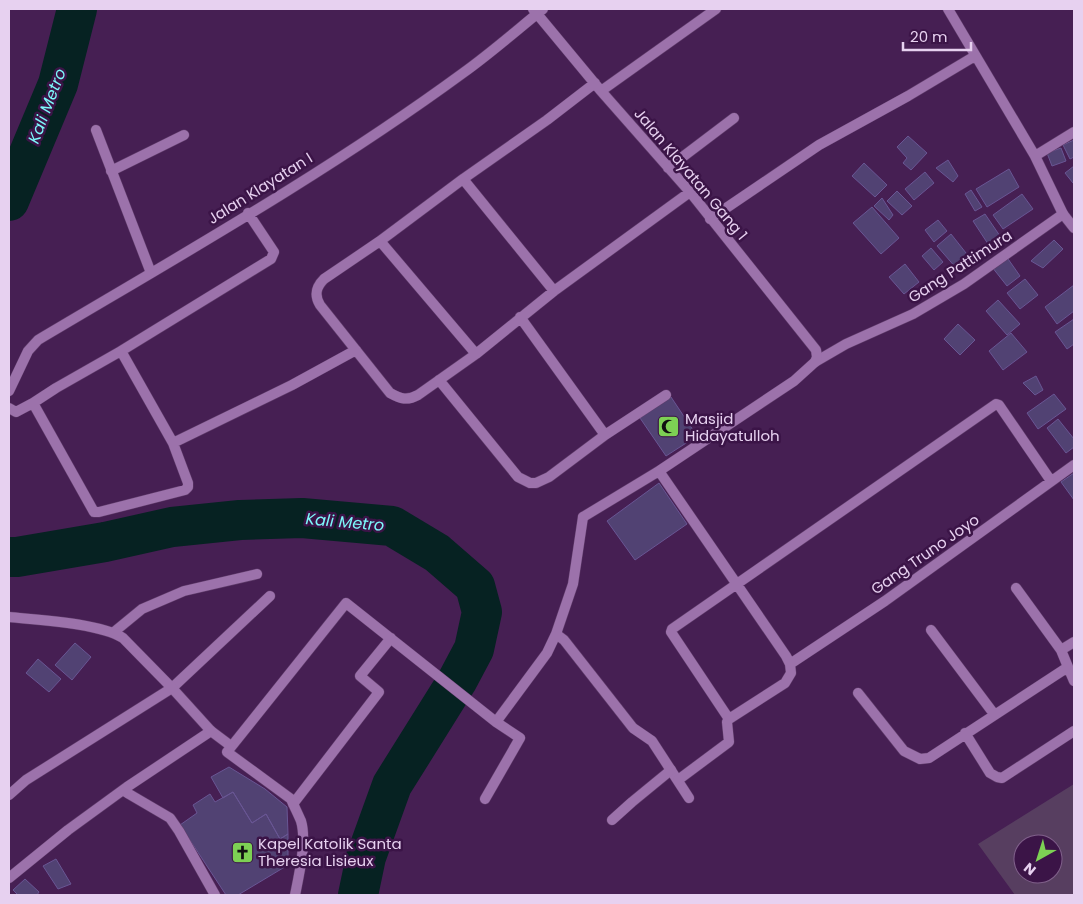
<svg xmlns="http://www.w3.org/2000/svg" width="1083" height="904" viewBox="0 0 1083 904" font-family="Poppins,sans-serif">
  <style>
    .green { fill: #573e60; fill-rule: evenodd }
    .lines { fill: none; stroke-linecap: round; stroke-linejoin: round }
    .river { stroke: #062222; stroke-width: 40 }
    .building { fill: #514273; stroke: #695694 }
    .lane-casing { stroke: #603d6b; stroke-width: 11 }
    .street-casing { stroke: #603d6b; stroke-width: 11 }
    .lane { stroke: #9c72ab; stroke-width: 10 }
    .street { stroke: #9c72ab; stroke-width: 10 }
    .labels { text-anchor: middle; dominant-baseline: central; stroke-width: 5; stroke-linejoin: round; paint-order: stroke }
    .street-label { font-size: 15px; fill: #e7d1f0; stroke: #3b1447 }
    .poi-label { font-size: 15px; fill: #e7d1f0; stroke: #3b1447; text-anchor: start }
    .water-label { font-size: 16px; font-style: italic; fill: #7df9fb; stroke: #3b1447 }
  </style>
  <rect width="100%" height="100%" fill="#461f53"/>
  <!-- green -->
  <path class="green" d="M1074 784V895H1015L978 844ZM1023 844H1053V874H1023Z"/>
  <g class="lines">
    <!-- river -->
    <path class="river" d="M9 201 58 84 77 9
      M9 557H17L105 542 172 527 240 520 302 518 392 526 437 553 475 586 482 612 474 649 457 681 392 785 366 857 358 895"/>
  </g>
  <!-- building -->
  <path class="building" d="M908 136 927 153 911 170 903 163 907 158 897 147Z
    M1074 140V157L1070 159 1063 145Z
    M1061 148 1066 161 1052 166 1047 153Z
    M948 160 958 176 953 182 936 168Z
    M864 163 887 185 875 197 852 176Z
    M1074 166V182L1073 183 1065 173Z
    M1009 169 1019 187 987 207 976 189Z
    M925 172 934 183 914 200 905 189Z
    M971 190 982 207 975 211 965 194Z
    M897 191 912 206 902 215 887 201Z
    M1022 194 1033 209 1003 229 993 215Z
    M882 198 893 215 889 220 874 206Z
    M872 207 899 238 881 254 853 223Z
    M985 214 1000 236 990 247 973 221Z
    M938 220 947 231 934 242 925 230Z
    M951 234 970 258 957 269 937 246Z
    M1054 240 1063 249 1043 268 1031 261Z
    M931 248 943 262 934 270 922 256Z
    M1006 256 1020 276 1007 286 992 267Z
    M905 264 919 282 904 294 889 277Z
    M1025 279 1038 295 1020 309 1007 293Z
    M1074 285V311L1057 324 1045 307Z
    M998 300 1020 324 1007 335 986 311Z
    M1074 319V344L1067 349 1055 332Z
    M958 324 975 340 960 355 944 339Z
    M1011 333 1027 352 1003 370 989 351Z
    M1036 376 1043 390 1035 395 1023 383Z
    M1054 394 1066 409 1038 429 1027 413Z
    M671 397 697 436 666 456 640 418Z
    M1058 419 1074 439V447L1066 453 1047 428Z
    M1074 473V500L1061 482Z
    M659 483 687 524 635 560 607 521Z
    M75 643 91 657 72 680 55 665Z
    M38 659 61 679 49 692 26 673Z
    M229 767 265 789 287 807 288 834 280 839 266 814 252 823 233 792 223 798 211 777Z
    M233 792 252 823 266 814 280 839 288 834V865L238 895H226L180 825 197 813 193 805 210 794 215 802Z
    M56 859 71 884 58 889 43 866Z
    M25 879 39 892 37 895H18L13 890Z"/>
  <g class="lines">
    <defs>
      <path id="lane" d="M815 362 846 344 913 314 964 284 1063 214
        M583 517 573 584 556 634 564 640 633 728 652 741 689 798
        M114 632 142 609 184 591 257 574
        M496 722 547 653 556 634
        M126 788V792L129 794 170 818 179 831 215 895
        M9 795 26 780 172 688 270 596
        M293 804 379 692 360 676 391 638
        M9 878 68 830 127 787 211 731
        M295 895C299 875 307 841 301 821 298 814 294 806 291 799L227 752 346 603 496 722 520 738 485 799"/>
      <path id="street" d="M533 9 601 91 690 192 816 350 817 357 815 362 794 381 659 471 583 517
        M948 9 1035 156 1063 214 1074 228
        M595 83 547 120 463 179 380 241 324 279C316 287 314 295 320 305L390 393C401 399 407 401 418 395L476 354 554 291 690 192
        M601 91 716 9
        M96 130 151 273
        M1035 156 1074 132
        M668 168 734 118
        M111 171 184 135
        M463 179 554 291
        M710 219 819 145 908 96 975 56
        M380 241 476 354
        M520 317 605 435
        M121 351 56 388 33 403 94 512H99L185 490 188 487V483L173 443 292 385 356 350
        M439 380 518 477 530 483H536L549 477 605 435 666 395
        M9 391 28 351 38 340C181 255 328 172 463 73 491 53 517 30 543 9
        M9 408 16 412 33 403
        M173 443 121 351 271 259 274 252 248 213
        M659 471 786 656 790 664 791 673 785 683 729 719 727 722 729 742 678 780
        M1016 588 1061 650
        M9 617C38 620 99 623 123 638L172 688 211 731 231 746
        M931 630 994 714
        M790 664 885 601 1074 465
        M1068 667 1074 681
        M858 693 904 751 920 759 929 758 1068 667 1061 650 1074 642
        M729 719 671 632 672 629 996 404 999 405 1051 481
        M965 733 990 773 997 777 1002 778 1074 731
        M612 820 632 802 671 770"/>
    </defs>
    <!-- lane casing -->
    <use href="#lane" class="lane-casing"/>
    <!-- street casing -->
    <use href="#street" class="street-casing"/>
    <!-- lane -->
    <use href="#lane" class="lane"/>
    <!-- street -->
    <use href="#street" class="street"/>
  </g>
  <!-- icons -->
  <defs>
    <symbol id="mosque-square" viewBox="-11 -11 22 22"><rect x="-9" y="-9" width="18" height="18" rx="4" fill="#7dd154" stroke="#3b1447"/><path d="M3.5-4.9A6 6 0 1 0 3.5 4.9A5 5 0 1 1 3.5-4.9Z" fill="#111"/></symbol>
    <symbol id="church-square" viewBox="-11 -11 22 22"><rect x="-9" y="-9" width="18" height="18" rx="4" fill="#7dd154" stroke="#3b1447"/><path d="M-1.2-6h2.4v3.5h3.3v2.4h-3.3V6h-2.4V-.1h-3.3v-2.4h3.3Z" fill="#111"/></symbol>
  </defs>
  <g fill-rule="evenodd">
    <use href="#mosque-square" x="656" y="414" width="25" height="25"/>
    <use href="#church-square" x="230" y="840" width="25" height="25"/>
  </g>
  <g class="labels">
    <!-- street labels -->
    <g class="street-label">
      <text transform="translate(691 174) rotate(50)">Jalan Klayatan Gang 1</text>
      <text transform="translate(260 188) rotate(-32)">Jalan Klayatan I</text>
      <text transform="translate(960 266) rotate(-33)">Gang Pattimura</text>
      <text transform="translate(925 554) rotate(-35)">Gang Truno Joyo</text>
    </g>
    <!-- poi labels -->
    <g class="poi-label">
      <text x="685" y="418">Masjid<tspan x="685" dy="17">Hidayatulloh</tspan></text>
      <text x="258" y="843">Kapel Katolik Santa<tspan x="258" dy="17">Theresia Lisieux</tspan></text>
    </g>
    <!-- water labels -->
    <g class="water-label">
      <text transform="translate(47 106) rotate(-69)">Kali Metro</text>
      <text transform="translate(345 522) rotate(5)">Kali Metro</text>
    </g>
  </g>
  <!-- border -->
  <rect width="1083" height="904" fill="none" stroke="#e7d1f0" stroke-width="20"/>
  <!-- north arrow -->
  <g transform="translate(1038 859) rotate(219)"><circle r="24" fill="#3b1447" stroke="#80608b"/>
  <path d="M0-4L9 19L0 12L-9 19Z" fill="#7dd154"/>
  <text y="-8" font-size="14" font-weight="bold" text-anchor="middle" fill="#e7d1f0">N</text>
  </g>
  <!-- scale -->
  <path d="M903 42v8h68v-8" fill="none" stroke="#e7d1f0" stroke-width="2.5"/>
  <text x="910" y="42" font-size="15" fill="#e7d1f0" stroke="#3b1447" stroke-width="4" paint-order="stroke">20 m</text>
</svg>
